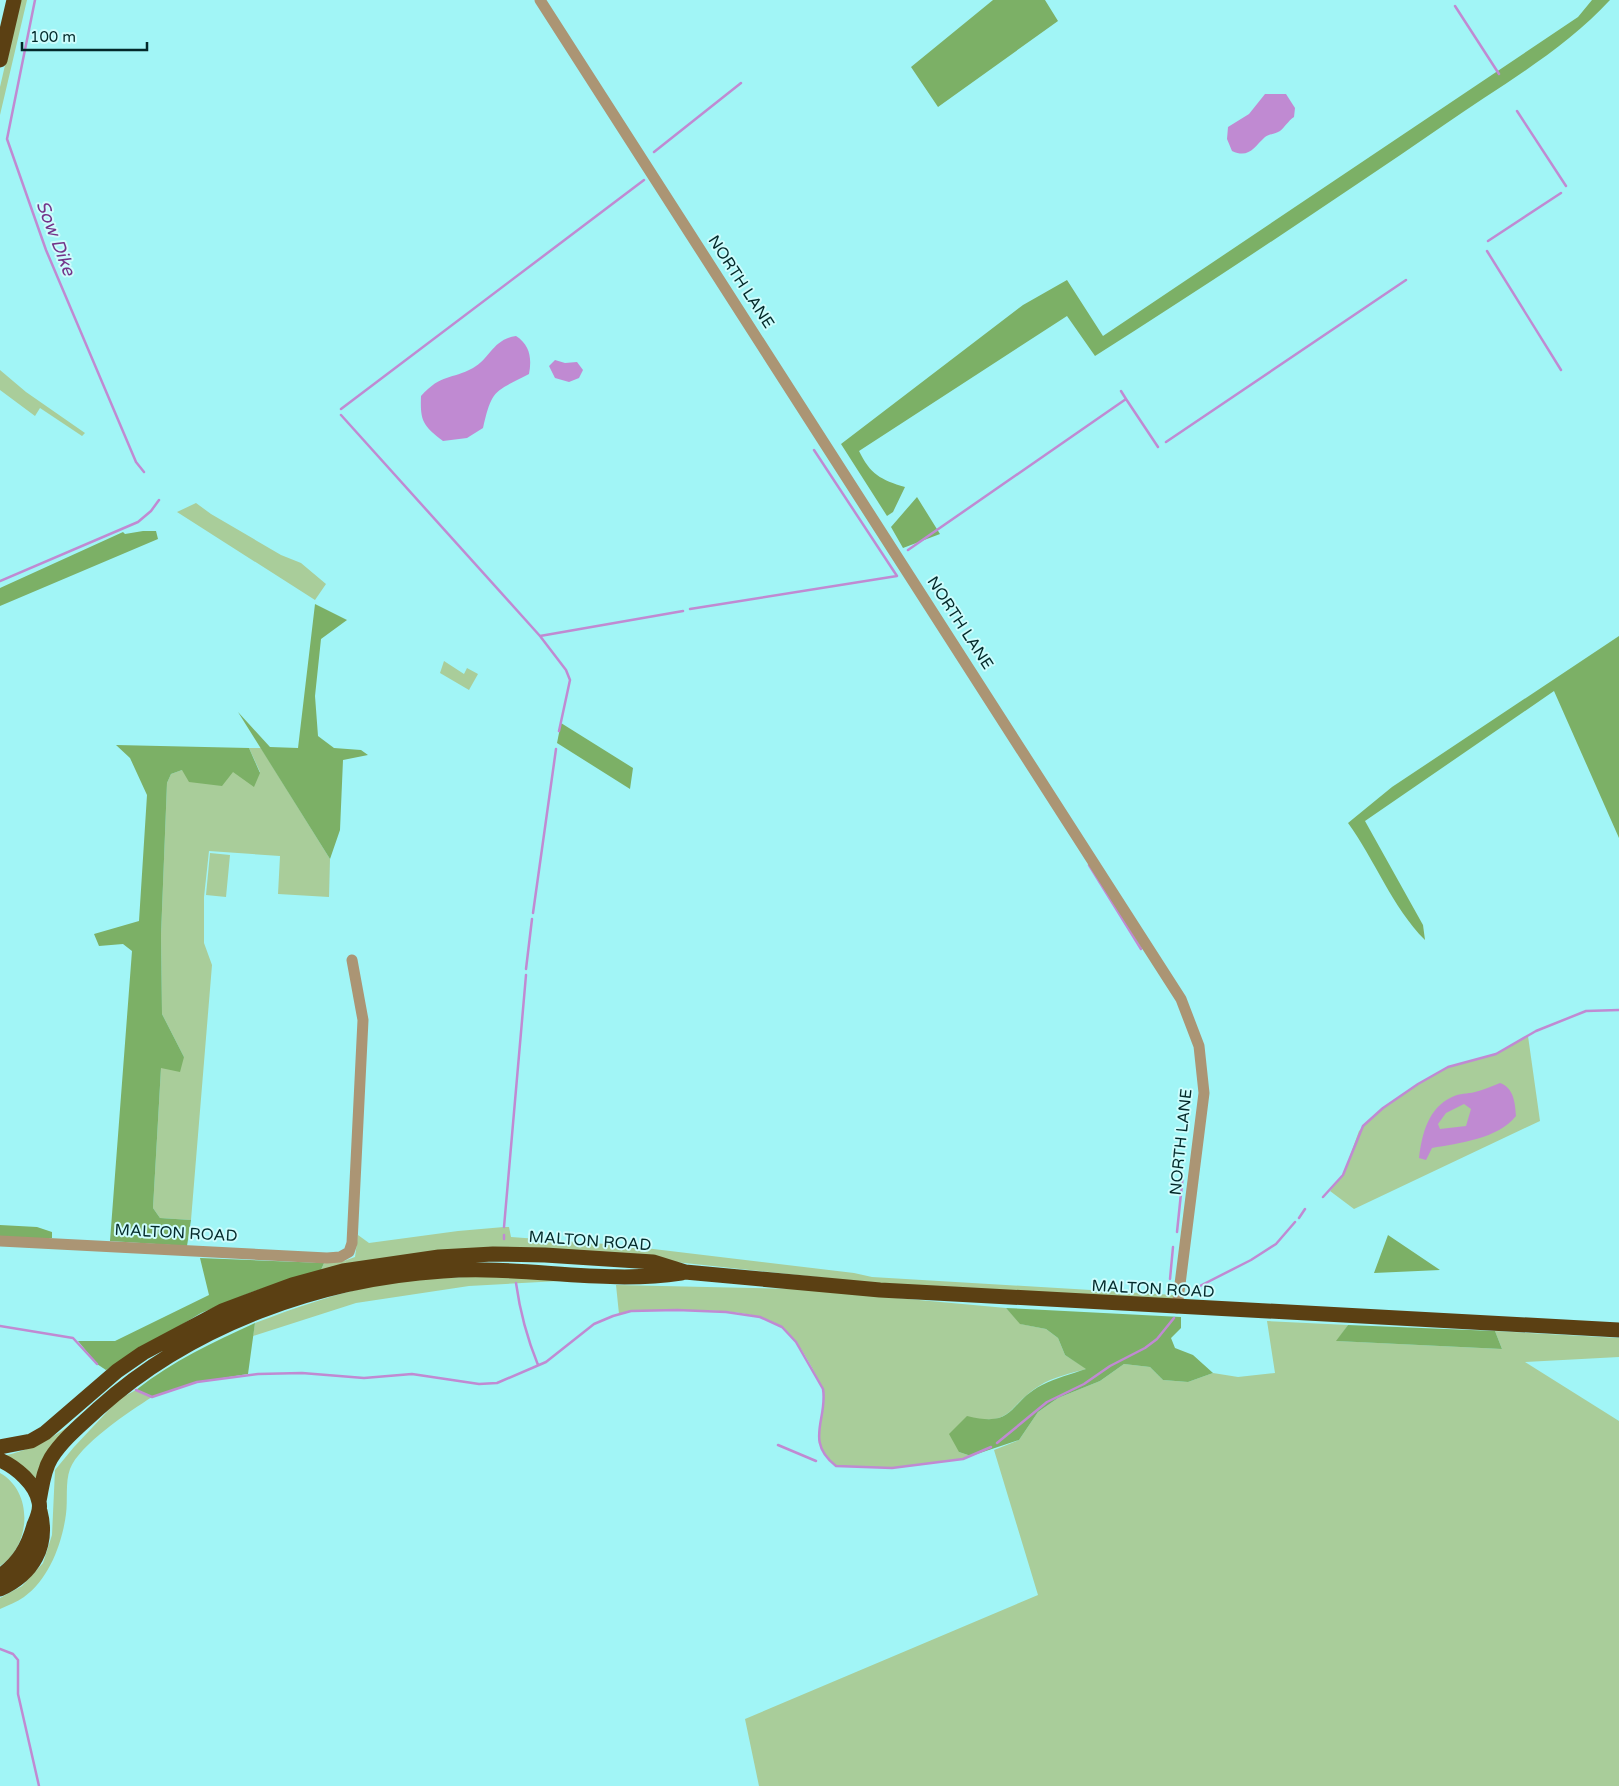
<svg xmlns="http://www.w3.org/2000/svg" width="1619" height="1786" viewBox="0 0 1619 1786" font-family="'Varela Round',sans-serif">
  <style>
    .green { fill: #a9cd9a }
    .forest { fill: #7cb066 }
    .water { fill: #c08ad2; fill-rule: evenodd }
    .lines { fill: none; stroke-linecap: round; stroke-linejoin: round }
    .stream { stroke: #c08ad2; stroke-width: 2.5 }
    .minor { stroke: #ab9574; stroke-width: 11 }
    .highway { stroke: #5b4013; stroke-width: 15 }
    .labels { text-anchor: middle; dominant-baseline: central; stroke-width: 4; stroke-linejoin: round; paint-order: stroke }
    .street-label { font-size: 16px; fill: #03292a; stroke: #ccfcfc }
    .water-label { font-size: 18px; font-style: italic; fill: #743389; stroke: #ccfcfc }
  </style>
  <rect width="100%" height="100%" fill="#a1f5f6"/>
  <!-- green -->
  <path class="green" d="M20 0H27L0 115V87Z
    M0 370 26 392 85 433 82 436 40 408 35 416 0 390Z
    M196 503 211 514 281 555 301 563 326 584 315 600 177 512Z
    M444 661 464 674 467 668 478 674 469 690 440 673Z
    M249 748H261L330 859 329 897 278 894 280 856 209 851 204 897V943L212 965 191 1220 160 1218 153 1208 161 1068 184 1057 162 1014 161 935 167 783 171 774 182 770 260 772Z
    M210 853 230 855 226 897 206 895Z
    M1528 1036 1540 1121 1354 1209 1330 1191 1343 1175 1359 1131 1383 1108 1418 1084 1448 1067 1496 1054Z
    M504 1227H509L511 1237 620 1245 854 1273 872 1277 1174 1295 1173 1302 864 1282 619 1256 497 1247 321 1270 324 1263 344 1261 355 1257 358 1235 369 1243 458 1231Z
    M508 1276 578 1280 469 1286 356 1303 253 1336 255 1323C295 1308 336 1293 379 1285 421 1277 465 1277 508 1276Z
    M616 1285 799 1289 1006 1308 1021 1324 1046 1329 1058 1338 1065 1355 1087 1369C1071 1373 1053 1377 1039 1386 1007 1406 1013 1427 967 1417L959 1452 971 1456 963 1459 892 1468 836 1466C804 1441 828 1419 823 1389 812 1368 802 1345 784 1329 754 1303 670 1312 631 1311L619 1314Z
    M1267 1321 1348 1325 1337 1341 1502 1349 1495 1331 1619 1338V1357L1525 1362 1619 1421V1786H759L745 1719 1038 1595 994 1450 1019 1440 1038 1412 1058 1398 1100 1381 1124 1364 1150 1367 1163 1380 1188 1382 1213 1373 1238 1377 1275 1373Z
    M136 1390 152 1397C130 1411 79 1445 70 1469 65 1482 68 1501 66 1514 62 1544 49 1579 24 1597 17 1602 8 1605 0 1609V1598L22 1586 43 1563 52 1535 55 1470 74 1447 119 1399Z
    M69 1426 36 1485 2 1456C28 1451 47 1441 69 1426Z
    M0 1473C34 1492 31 1546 0 1566Z"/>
  <!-- forest -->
  <path class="forest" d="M993 0H1045L1058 21 938 107 911 67Z
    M1592 0H1610C1563 51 1500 86 1444 125 1329 204 1213 281 1095 356L1067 316 859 451C870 474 881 480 905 487L893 512 887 516 841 444 1023 305 1067 280 1103 336 1578 17Z
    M917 497 940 534 903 548 891 527Z
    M143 531H156L158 539 0 606V588L123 532 125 534Z
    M315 604 347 620 321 639 315 696 318 736 334 748 361 750 368 755 343 760 340 830 330 859 238 712 270 747 298 748Z
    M1619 636V838L1554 691 1365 821 1423 925 1425 940C1392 907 1375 860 1348 823L1392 787Z
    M561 723 633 768 630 789 557 743Z
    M116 745 249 748 260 773 254 787 233 772 222 786 189 782 182 770 171 774 167 783 161 935 162 1014 184 1057 180 1072 161 1068 153 1208 160 1218 191 1220 187 1246 110 1241 132 951 123 944 99 946 94 934 139 921 147 795 130 758Z
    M0 1225 37 1227 52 1232V1238H0Z
    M1388 1235 1440 1270 1374 1273Z
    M200 1258 324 1263 321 1270 252 1292 201 1313 106 1370 97 1364 78 1341H115L209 1295Z
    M1006 1308 1181 1317V1328L1171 1338 1175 1348 1193 1355 1213 1373 1188 1382 1163 1380 1150 1367 1124 1364 1100 1381 1058 1398 1038 1412 1019 1440 971 1456 959 1452 949 1434 967 1416C1017 1428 1007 1403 1042 1385 1056 1378 1071 1374 1086 1369L1065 1355 1058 1338 1046 1329 1020 1324Z
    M255 1323 248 1374 197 1382 152 1397 136 1390C173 1361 213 1342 255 1323Z
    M1348 1325 1495 1331 1502 1349 1336 1341Z"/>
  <!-- water -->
  <path class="water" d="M1265 94H1286L1295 108 1294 117C1288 121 1285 127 1280 131 1275 134 1269 134 1265 137 1254 147 1249 159 1232 151L1227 139 1228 127 1249 114Z
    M516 336C530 345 532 358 529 374 494 392 492 389 483 428L467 438 443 441C423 426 420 421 421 396 442 373 451 380 473 368 490 359 493 339 516 336Z
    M555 360 565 363 577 362 583 370 579 378 569 382 555 378 549 366Z
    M1500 1083C1514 1088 1515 1103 1516 1116 1498 1139 1459 1143 1432 1148L1426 1160 1419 1158C1422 1134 1428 1108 1452 1097 1460 1093 1467 1094 1475 1092 1483 1090 1492 1086 1500 1083ZM1464 1104 1471 1109 1466 1126 1440 1129 1438 1124 1446 1113Z"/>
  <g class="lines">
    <!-- stream -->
    <path class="stream" d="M35 0 7 139 46 250 136 462 144 472
      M1455 6 1499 74
      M1517 111 1566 186
      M654 152 741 83
      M1488 241 1561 193
      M1487 251 1561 370
      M1121 391 1126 399
      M341 409 644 180
      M341 415 540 636 566 670 570 680 559 731
      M1166 442 1406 280
      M908 550 1126 399 1158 447
      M0 581 138 522 151 511 159 500
      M690 609 897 576 814 450
      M540 636 683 611
      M1089 865 1141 949
      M533 913 556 749
      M526 969 532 919
      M1323 1197 1343 1175 1363 1126 1383 1108 1418 1084 1448 1067 1496 1054 1536 1031 1586 1011 1619 1010
      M1299 1218 1305 1209
      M504 1227 526 975
      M1177 1232 1183 1174
      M504 1235V1239
      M1170 1279 1173 1247
      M516 1283C520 1312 527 1338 538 1365
      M1192 1290 1251 1260 1276 1244 1295 1222
      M0 1326 73 1338 97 1364
      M136 1390 152 1397 197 1382 258 1374 302 1373 364 1378 412 1374 479 1384 497 1383 546 1362 594 1324 613 1316 631 1311 677 1310 726 1312 760 1317 782 1327 796 1342 823 1389C828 1419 804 1441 836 1466L892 1468 963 1459 991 1447
      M997 1443 1047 1402 1084 1384 1110 1366 1145 1348 1157 1339 1174 1318
      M778 1445 816 1461
      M0 1649 13 1654 18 1660V1694L39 1786"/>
    <!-- minor -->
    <path class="minor" d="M540 0 1181 999 1199 1046 1204 1093 1177 1308
      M0 1241 327 1258 340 1257 349 1252 352 1243 363 1020 352 960"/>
    <!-- highway -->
    <path class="highway" d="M0 60 14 0
      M0 1447 31 1441 45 1433 117 1371 143 1353 222 1311 292 1285 343 1271 439 1257 493 1254 545 1255 653 1262 685 1272 880 1290 1619 1330
      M0 1460C16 1467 36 1484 39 1502 41 1510 37 1518 34 1525 28 1547 19 1563 0 1576
      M39 1501C42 1487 43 1471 51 1458 63 1439 82 1424 98 1409 191 1325 319 1279 443 1271 522 1265 604 1285 681 1273
      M0 1589C33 1574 49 1546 40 1511"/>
  </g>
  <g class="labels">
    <!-- street labels -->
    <g class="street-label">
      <text transform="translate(741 282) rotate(57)">NORTH LANE</text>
      <text transform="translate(960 623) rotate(57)">NORTH LANE</text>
      <text transform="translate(1181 1142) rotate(-84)">NORTH LANE</text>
      <text transform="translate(176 1233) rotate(3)">MALTON ROAD</text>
      <text transform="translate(590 1241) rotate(4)">MALTON ROAD</text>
      <text transform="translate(1153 1289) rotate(3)">MALTON ROAD</text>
    </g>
    <!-- water labels -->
    <g class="water-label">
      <text transform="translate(56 238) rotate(69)">Sow Dike</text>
    </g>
  </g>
  <!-- scale -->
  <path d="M22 42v8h125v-8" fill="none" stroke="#03292a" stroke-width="2.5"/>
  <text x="30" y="42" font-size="15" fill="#03292a" stroke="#ccfcfc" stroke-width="4" paint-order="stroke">100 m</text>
</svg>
